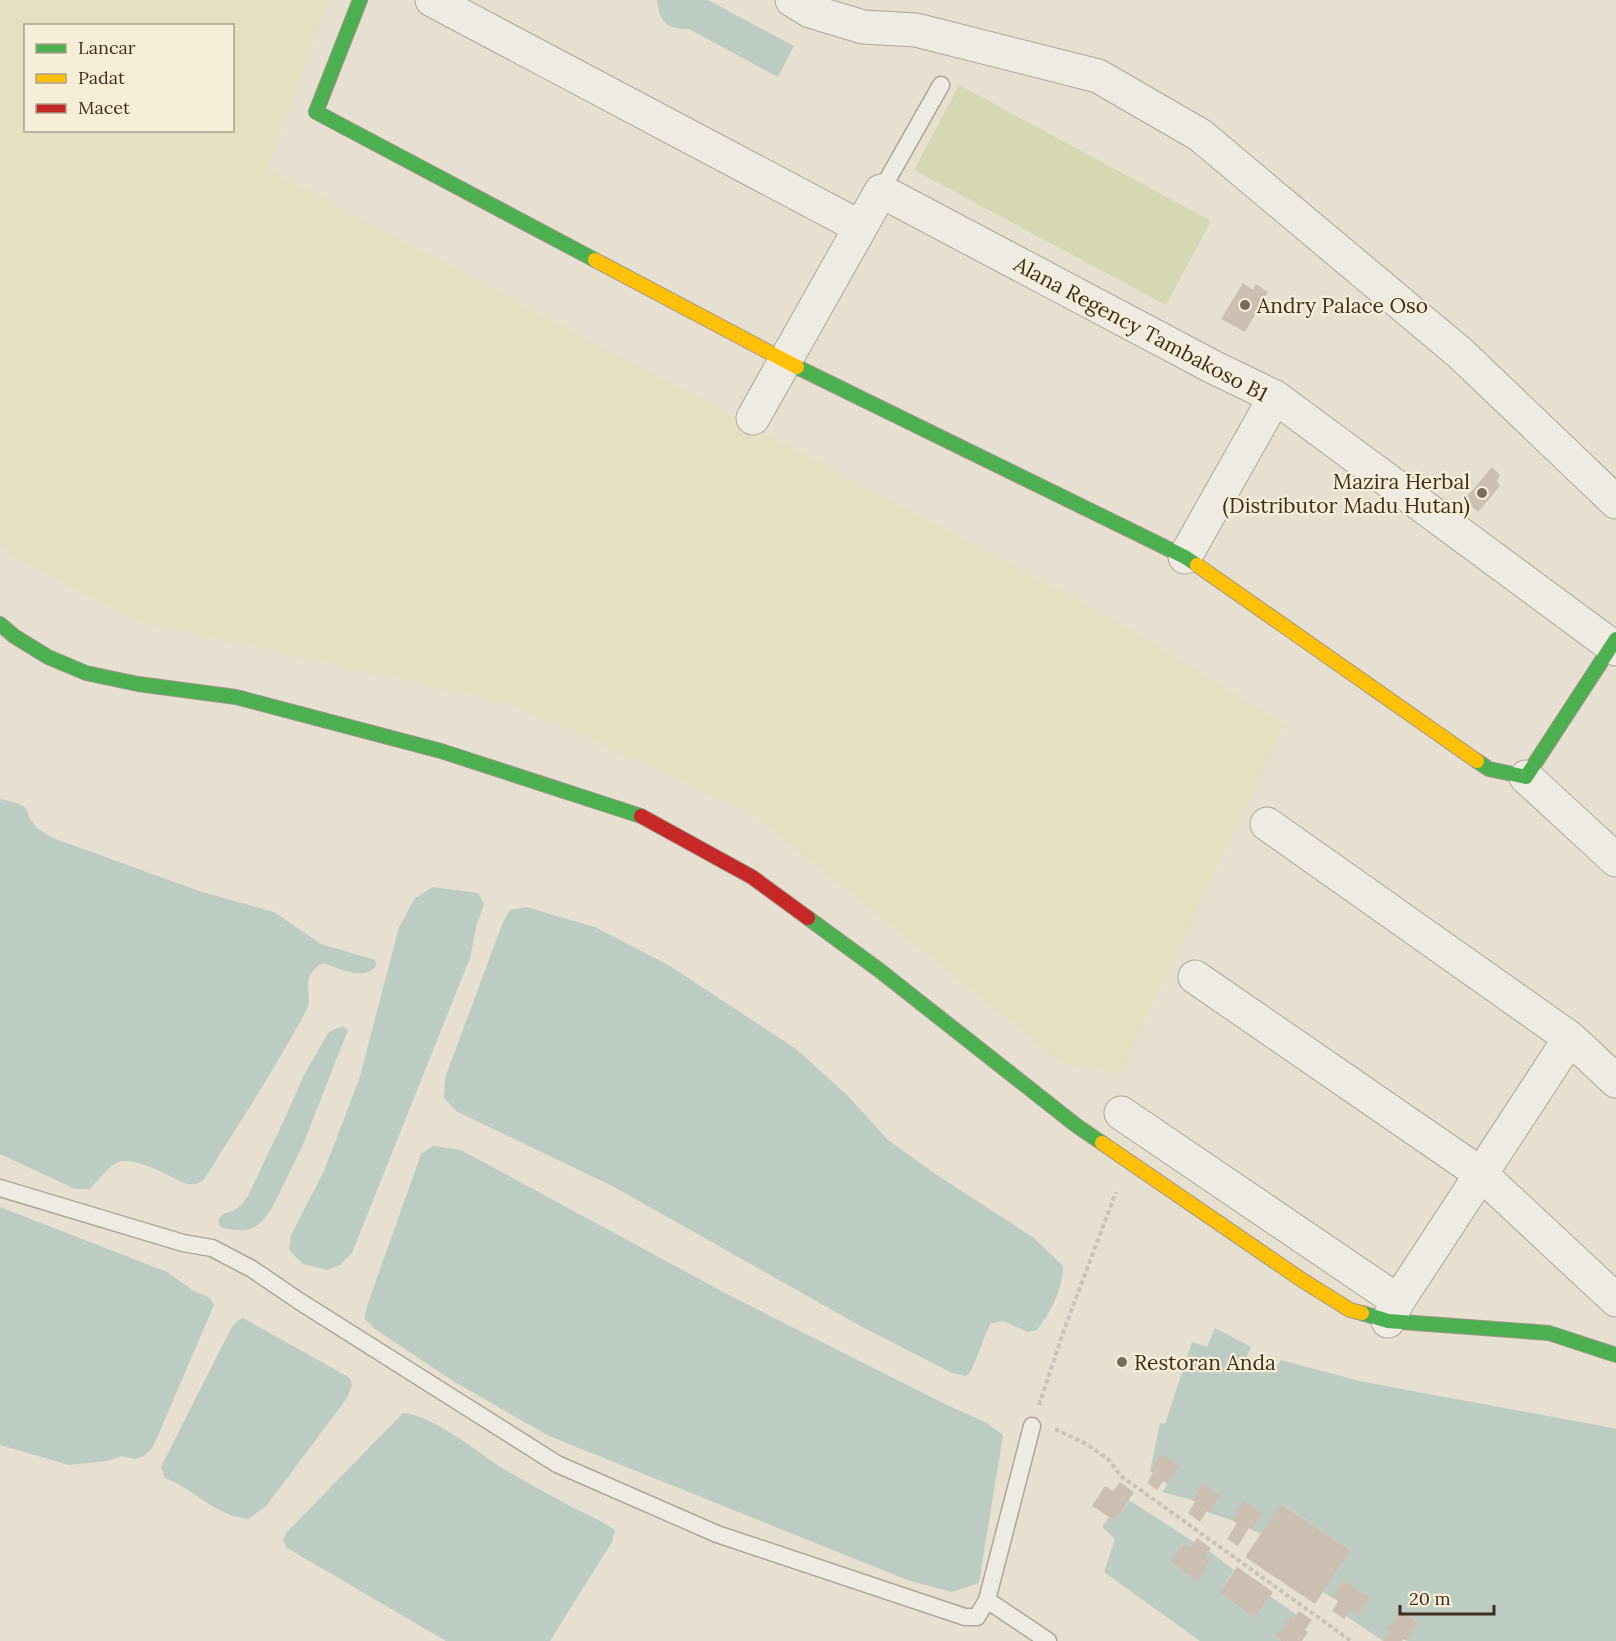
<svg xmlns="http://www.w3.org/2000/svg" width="1616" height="1641" viewBox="0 0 1616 1641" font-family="Lora,serif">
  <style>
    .farmland { fill: #e6dfc2; fill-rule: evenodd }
    .green { fill: #d6d7b3 }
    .water { fill: #bcccc2 }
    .building { fill: #cbbfb2 }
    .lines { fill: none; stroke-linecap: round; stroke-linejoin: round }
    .lane-casing { stroke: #ada599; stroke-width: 19 }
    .street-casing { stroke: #ada599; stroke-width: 35 }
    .fast-casing { stroke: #9c958a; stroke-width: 16 }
    .slow-casing { stroke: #9c958a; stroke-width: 16 }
    .jam-casing { stroke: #9c958a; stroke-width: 16 }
    .path { stroke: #c8c2b9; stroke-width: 4; stroke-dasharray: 4.5 3; stroke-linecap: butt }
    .lane { stroke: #efebe3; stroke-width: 16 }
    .street { stroke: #efebe3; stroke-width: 33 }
    .fast { stroke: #4caf50; stroke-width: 14 }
    .slow { stroke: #ffc107; stroke-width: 14 }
    .jam { stroke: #c62828; stroke-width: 14 }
    .poi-dot { fill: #786c5e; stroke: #f7eed8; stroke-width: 2 }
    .labels { text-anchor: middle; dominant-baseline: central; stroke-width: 4.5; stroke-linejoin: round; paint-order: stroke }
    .poi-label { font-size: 21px; fill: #3d2e20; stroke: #f7eed8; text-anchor: start }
    .street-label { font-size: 21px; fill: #3d2e20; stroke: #f7eed8 }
  </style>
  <rect width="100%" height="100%" fill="#e7e0d1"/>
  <!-- farmland -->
  <path class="farmland" d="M0 0H329L268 169 1112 618 1285 725 1120 1075 1062 1063 751 813 514 705 135 621 16 558 0 542ZM26 26H232V130H26Z"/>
  <!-- green -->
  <path class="green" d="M959 85 1211 221 1166 305 914 170Z"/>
  <!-- water -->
  <path class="water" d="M657 0H708L794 46 778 77 689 29C667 29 659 22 657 0Z
    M0 799 17 803 26 808 30 819 37 828 53 838 202 892 274 912 321 944 375 960 376 966C364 982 339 968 323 963 297 977 315 995 306 1011 275 1069 238 1125 203 1181L196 1184H187C170 1177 133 1154 116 1163 106 1169 98 1182 89 1189H75L0 1154Z
    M433 887 478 893 484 904 477 924 470 958 352 1253 340 1265 327 1270 303 1264 289 1250 291 1235 323 1173 359 1080 399 927 415 898Z
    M526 907 595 927 670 966 796 1049 848 1096 888 1140 937 1175 1034 1238 1063 1266C1063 1290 1051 1311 1037 1330L1028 1332 1003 1321 990 1324 971 1371 966 1376 952 1373 866 1329 614 1187 456 1111 444 1098 445 1078 503 922 510 910Z
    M343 1026 348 1030 302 1147 272 1208C257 1231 247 1234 220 1227L218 1220C222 1213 225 1214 232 1211 240 1208 243 1202 248 1196L284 1120 304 1075 325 1038 330 1031Z
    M433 1146 461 1150 727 1294 945 1404 987 1423 1003 1435 979 1583 952 1592 910 1581 549 1436 453 1381 375 1329 364 1318 368 1303 421 1154Z
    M0 1207 167 1272 194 1291 210 1298 214 1305 153 1447 144 1456 135 1459 122 1456 108 1461 69 1465 0 1445Z
    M243 1318 350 1378 352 1386 347 1398 267 1505 249 1519C217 1517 194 1489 165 1478L161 1467 230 1330 236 1322Z
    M1215 1328 1251 1347 1247 1356 1273 1371 1281 1360 1359 1381 1613 1428 1616 1429V1641H1407L1419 1623 1400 1611 1390 1631 1383 1641 1346 1616 1350 1610 1358 1615 1369 1599 1331 1597 1323 1592 1351 1550 1282 1504 1261 1534 1252 1530 1263 1514 1243 1502 1231 1520 1209 1513 1221 1495 1203 1483 1192 1500 1162 1492 1180 1466 1161 1454 1150 1471 1160 1423 1165 1424 1192 1342 1207 1347Z
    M403 1413C430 1414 475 1450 499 1466 518 1478 539 1489 559 1500 577 1511 598 1518 615 1530L612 1542 550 1641H446L287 1548 283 1540 287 1532Z
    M1129 1500 1194 1542 1190 1547 1183 1543 1171 1563 1197 1580 1210 1561 1205 1557 1209 1551 1234 1570 1219 1593 1255 1618 1270 1596 1297 1615 1276 1638 1281 1641H1200L1104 1572 1115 1539 1102 1527 1109 1517 1115 1521Z"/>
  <!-- building -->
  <path class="building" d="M1243 283 1253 290 1256 284 1268 292 1245 332 1221 319Z
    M1492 467 1500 475 1497 481 1500 486 1478 512 1464 500Z
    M1161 1453 1180 1466 1168 1484 1163 1481 1157 1490 1147 1483 1153 1473 1150 1471Z
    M1120 1482 1134 1492 1115 1521 1092 1506 1105 1486 1113 1491Z
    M1203 1483 1221 1495 1209 1513 1207 1511 1200 1522 1188 1513 1195 1502 1192 1500Z
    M1243 1501 1263 1514 1252 1530 1249 1528 1238 1546 1227 1539 1237 1523 1231 1520Z
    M1281 1504 1351 1550 1315 1604 1245 1557Z
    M1197 1538 1211 1548 1205 1557 1210 1561 1197 1581 1170 1562 1184 1543 1190 1547Z
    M1237 1567 1273 1592 1255 1618 1219 1593Z
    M1343 1580 1370 1598 1358 1616 1350 1610 1344 1619 1332 1611 1338 1601 1331 1597Z
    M1400 1610 1419 1623 1407 1641 1403 1639 1402 1641H1383L1390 1631 1387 1629Z
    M1299 1611 1312 1620 1305 1630 1308 1632 1302 1641H1281L1275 1637 1289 1617 1293 1620Z"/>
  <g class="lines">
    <defs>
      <path id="lane" d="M881 191 941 85
        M0 1188 183 1243 212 1248 252 1269 299 1301 557 1464 717 1534 965 1617H977L987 1600 1032 1426
        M987 1600 1048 1641"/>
      <path id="street" d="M432 0 860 227
        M792 0 810 11 863 27 916 30 1098 76 1200 135 1460 353 1616 502
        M1275 397 1616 649
        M753 418 881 191 1213 367 1275 397 1185 557
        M1526 777 1616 860
        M1267 824 1570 1038 1616 1081
        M1195 977 1481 1174 1616 1300
        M1121 1113 1398 1301
        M1388 1321 1398 1301 1570 1038"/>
      <path id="fast" d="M360 0 316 112 595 260
        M797 367 1185 557 1197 565
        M0 624 14 636 48 657 86 673 138 684 236 697 441 751 641 816
        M1477 761 1489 769 1526 777 1616 639
        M808 918 879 970 1077 1126 1102 1143
        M1362 1313 1388 1321 1549 1333 1616 1355"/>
      <path id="slow" d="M595 260 797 367
        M1197 565 1477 761
        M1102 1143 1302 1280 1350 1310 1362 1313"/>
      <path id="jam" d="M641 816 752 877 808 918"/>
    </defs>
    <!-- lane casing -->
    <use href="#lane" class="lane-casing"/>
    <!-- street casing -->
    <use href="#street" class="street-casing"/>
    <!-- fast casing -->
    <use href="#fast" class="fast-casing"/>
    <!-- slow casing -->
    <use href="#slow" class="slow-casing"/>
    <!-- jam casing -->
    <use href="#jam" class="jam-casing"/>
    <!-- path -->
    <path class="path" d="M1039 1405 1064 1330 1116 1192
      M1055 1429 1088 1445 1109 1460 1121 1476 1351 1641"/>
    <!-- lane -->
    <use href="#lane" class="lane"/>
    <!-- street -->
    <use href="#street" class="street"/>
    <!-- fast -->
    <use href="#fast" class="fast"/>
    <!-- slow -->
    <use href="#slow" class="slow"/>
    <!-- jam -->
    <use href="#jam" class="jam"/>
  </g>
  <!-- markers -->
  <g class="poi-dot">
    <circle cx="1245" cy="305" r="6"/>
    <circle cx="1482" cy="493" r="6"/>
    <circle cx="1122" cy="1362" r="6"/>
  </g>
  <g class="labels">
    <!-- poi labels -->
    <g class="poi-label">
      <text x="1257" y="305">Andry Palace Oso</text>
      <text x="1470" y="481" text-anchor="end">Mazira Herbal<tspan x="1470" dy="24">(Distributor Madu Hutan)</tspan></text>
      <text x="1134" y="1362">Restoran Anda</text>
    </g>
    <!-- street labels -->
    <g class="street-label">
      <text transform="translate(1141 329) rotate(28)">Alana Regency Tambakoso B1</text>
    </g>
  </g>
  <!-- legend -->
  <rect x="24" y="24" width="210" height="108" fill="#f7eed8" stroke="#ada18e" stroke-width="1.5"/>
  <rect x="36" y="44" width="30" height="9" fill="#4caf50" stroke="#ada18e" stroke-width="1.5"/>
  <text x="78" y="54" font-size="18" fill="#3d2e20">Lancar</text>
  <rect x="36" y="74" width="30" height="9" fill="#ffc107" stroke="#ada18e" stroke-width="1.5"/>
  <text x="78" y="84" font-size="18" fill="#3d2e20">Padat</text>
  <rect x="36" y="104" width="30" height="9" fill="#c62828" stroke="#ada18e" stroke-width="1.5"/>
  <text x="78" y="114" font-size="18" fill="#3d2e20">Macet</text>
  <!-- scale -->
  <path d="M1400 1605v9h94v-9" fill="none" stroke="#3d2e20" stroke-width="3"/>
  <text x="1409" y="1605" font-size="18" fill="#3d2e20" stroke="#f7eed8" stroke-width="4.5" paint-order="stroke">20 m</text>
</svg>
